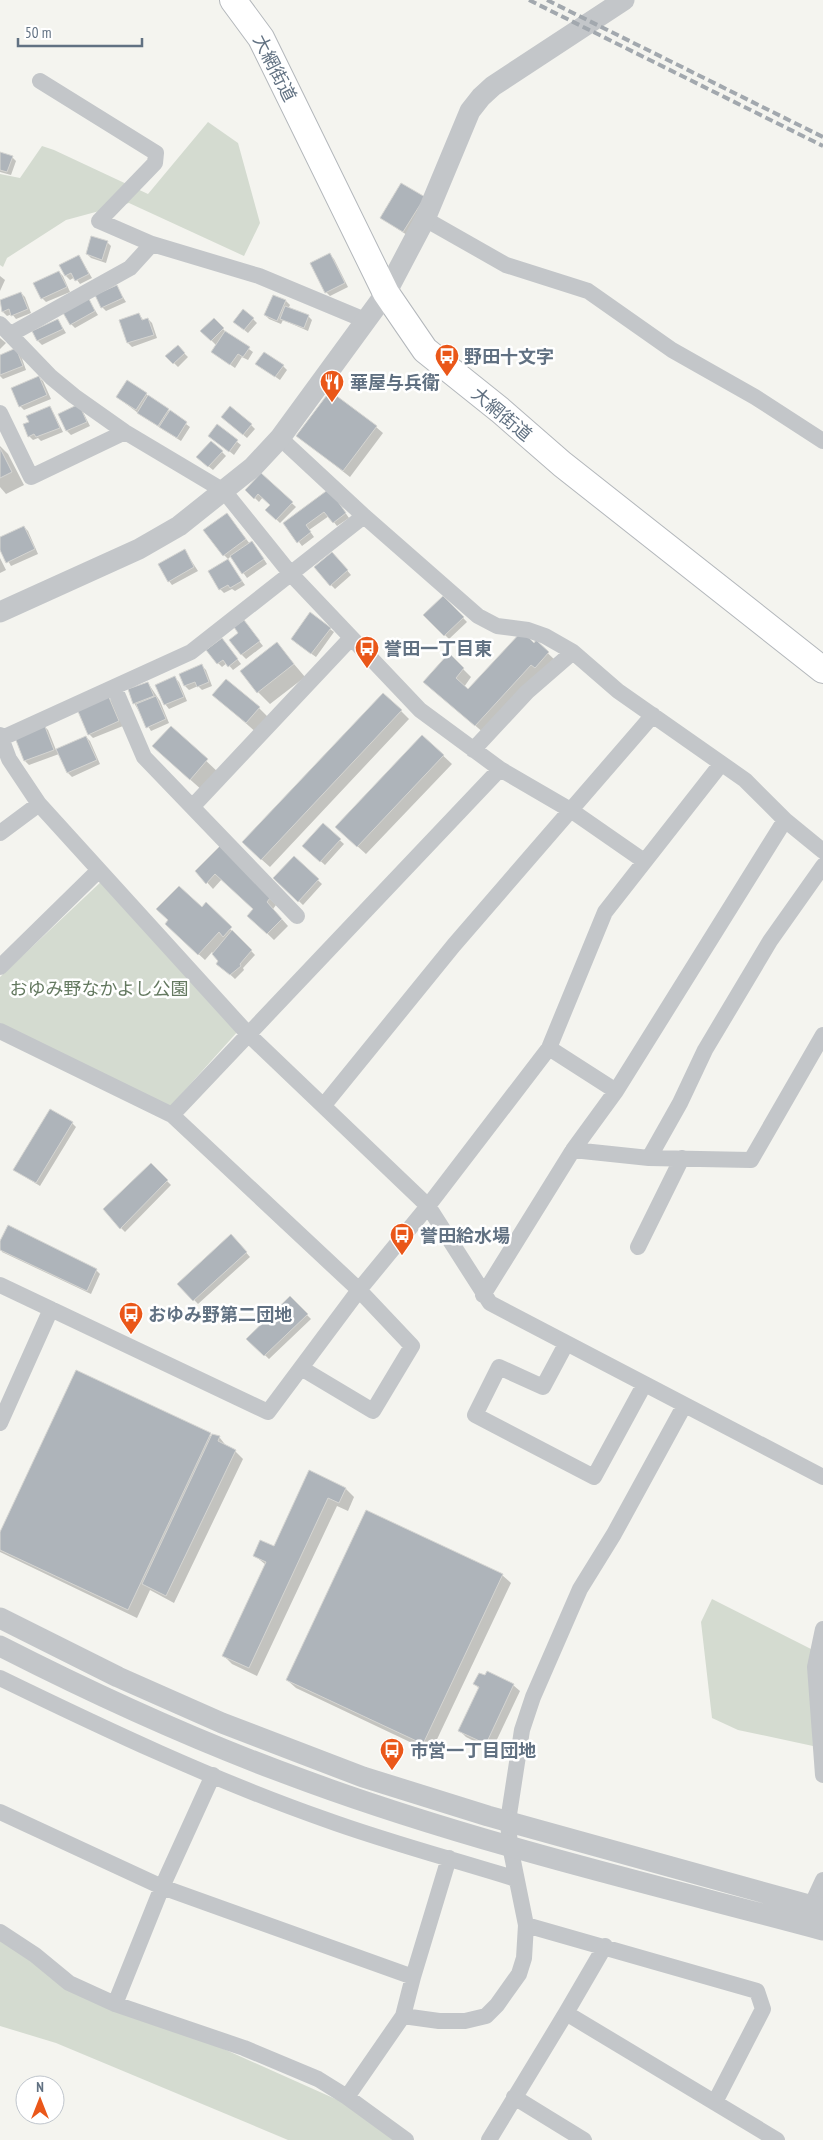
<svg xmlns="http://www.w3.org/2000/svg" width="823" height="2140" viewBox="0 0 823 2140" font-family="'PT Sans Narrow','Noto Sans JP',sans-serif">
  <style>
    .green { fill: #d4dbd0 }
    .shadow { fill: #0003 }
    .building { fill: #aeb4ba; stroke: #d5d5d2 }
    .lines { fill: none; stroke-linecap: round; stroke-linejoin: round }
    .primary-casing { stroke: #b3b7bb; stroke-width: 28 }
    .minor { stroke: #c3c6c9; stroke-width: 16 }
    .tertiary { stroke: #c3c6c9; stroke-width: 21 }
    .primary { stroke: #fff; stroke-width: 26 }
    .rail { stroke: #a2a8ae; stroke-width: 4; stroke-dasharray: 8 4; stroke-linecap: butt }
    .labels { text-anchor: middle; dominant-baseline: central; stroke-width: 5; stroke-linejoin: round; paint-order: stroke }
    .street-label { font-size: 18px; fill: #617182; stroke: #fff }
    .poi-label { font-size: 18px; font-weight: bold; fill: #617182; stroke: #fff; text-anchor: start }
    .park-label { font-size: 18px; fill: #647960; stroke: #fff }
  </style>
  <rect width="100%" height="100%" fill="#f4f4ef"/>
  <!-- green -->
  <path class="green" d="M208 122 238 143 260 223 244 256 129 203 66 220 7 258 3 267 0 265V174L20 178 42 146 54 150 148 194Z
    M104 879 239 1030 168 1109 0 1023V977Z
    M712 1599 811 1649 813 1746 738 1730 712 1718 701 1622Z
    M0 1936 58 1983 197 2037 378 2118 405 2140H288L56 2043 0 2026Z"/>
  <!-- shadow -->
  <path class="shadow" d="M0 153 12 157 16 161 11 175 0 172Z
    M424 198 407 235 381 218Z
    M107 242 111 246 106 263 91 258 87 254Z
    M330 255 334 259 348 287 330 296 326 292Z
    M79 256 92 278 80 284 75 277 70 280 66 276Z
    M59 272 63 276 70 292 46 302 42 298Z
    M0 276 5 280 0 291Z
    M116 286 126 302 106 311 102 307Z
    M21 293 25 297 31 313 16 319 12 314 7 316 3 312 0 301Z
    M273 296 286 301 290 305 288 309 308 316 312 320 308 331 283 320 281 324 269 319 265 315Z
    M88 299 98 315 75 328 71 324Z
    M139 314 144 321 148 319 152 323 157 338 132 347 128 343Z
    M253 319 257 323 248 333 238 325Z
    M58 320 66 333 42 345 38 341Z
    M214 320 228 334 253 352 248 360 242 357 235 368 212 352 217 346 202 331Z
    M0 338 6 343 0 349Z
    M178 347 188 357 178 367 167 356Z
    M20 353 26 370 3 379 0 376V356Z
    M257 364 283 366 287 370 280 380Z
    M39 377 43 381 51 399 24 410 20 406Z
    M146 394 190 427 181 441 142 416 117 397Z
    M49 408 53 412 63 432 41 441 38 438 33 440 29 436 30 422Z
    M82 410 90 426 71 435 67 431Z
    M227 421 251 425 255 429 247 438Z
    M217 426 241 445 234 455 214 439Z
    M376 427 383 433 350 477 298 436Z
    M0 446 8 454 24 485 6 494 0 487Z
    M222 452 226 456 213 470 202 461Z
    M261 475 296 507 280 523 267 510 272 505 263 497 259 502 247 490Z
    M333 495 349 518 337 526 329 516 309 530 314 537 302 546 285 523Z
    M227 514 250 544 252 543 256 547 267 564 247 578 231 556 228 559 224 555Z
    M24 527 28 531 38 554 11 566 0 547V538Z
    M185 551 198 571 172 585 169 581Z
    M336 557 351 575 335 589 331 585Z
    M0 558 6 570 0 573Z
    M228 561 245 585 235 591 232 589 224 593 220 589Z
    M443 597 467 622 449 639 425 615Z
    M244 622 263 646 246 659 242 655 240 633Z
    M330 629 334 632 316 657 296 643Z
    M536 642 556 661 485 734 434 690 449 655 471 677 464 687 468 691Z
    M226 644 241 664 233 670 227 663 222 667 218 663Z
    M277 644 305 677 270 704 258 692Z
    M202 666 206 670 212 686 202 690 198 686 189 690 185 686 181 674Z
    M175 678 179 682 187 701 169 709 165 704Z
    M148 683 160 701 169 723 151 731 134 703Z
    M214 695 259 708 271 720 259 735Z
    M108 697 112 701 123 726 93 738 89 734Z
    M401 711 409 719 270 867 252 851Z
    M44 726 48 730 56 750 86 737 90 741 100 764 72 777 68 773 59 754 29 765 25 761Z
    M171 728 219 773 203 791 166 758Z
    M422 736 452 764 366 854 345 835Z
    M323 825 344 844 325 865 308 850Z
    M220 848 276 905 273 909 288 926 274 940 249 916 254 910 222 879 213 889 197 871Z
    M294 858 322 884 303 905 275 878Z
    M206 904 255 955 243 968 244 970 235 979 222 967 220 961 212 952 205 960 166 924 170 920 202 909Z
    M72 1123 76 1127 40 1186 14 1170Z
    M151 1165 171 1185 125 1232 121 1228Z
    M235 1240 250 1257 198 1304 179 1284Z
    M0 1243 96 1270 100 1274 91 1294 2 1252Z
    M290 1298 311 1319 269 1359 248 1339Z
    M77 1372 213 1437 220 1438 227 1447 235 1451 243 1459 174 1603 150 1590 137 1618 0 1552V1535Z
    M310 1472 346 1489 354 1497 348 1511 337 1506 257 1676 232 1664 224 1656 266 1565 254 1555 274 1548Z
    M502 1575 511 1583 431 1752 296 1688 287 1680Z
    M475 1684 513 1685 520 1691 492 1750 466 1737 460 1731 479 1689Z"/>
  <!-- building -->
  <path class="building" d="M0 152 13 156 7 172 0 170Z
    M401 183 425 197 403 232 380 218Z
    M91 236 108 241 102 260 86 254Z
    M330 253 345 283 325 293 310 263Z
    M79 255 89 274 75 281 71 273 65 276 59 265Z
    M59 271 67 287 41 299 33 283Z
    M117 285 123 298 101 308 95 295Z
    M21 292 28 309 11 316 9 309 2 312 0 300Z
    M273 295 286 300 277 321 264 315Z
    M88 297 95 311 70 325 62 311Z
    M285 306 309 315 304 328 280 319Z
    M243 309 254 318 244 330 233 322Z
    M139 313 142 320 148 318 154 335 127 343 119 320Z
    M214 318 224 328 211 341 200 331Z
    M58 319 63 329 37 341 32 331Z
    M225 331 250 347 243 357 238 354 230 365 211 352Z
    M178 345 185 353 173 364 165 356Z
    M16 348 23 366 0 375V355Z
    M264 352 284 365 275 377 255 364Z
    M39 376 47 395 19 407 11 388Z
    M127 380 147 393 136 410 116 397Z
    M330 391 377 426 343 471 296 436Z
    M148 395 169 409 158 426 137 413Z
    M79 404 87 422 66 431 58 414Z
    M50 406 60 428 36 437 34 434 28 437 23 424 29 422 26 416Z
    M230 406 252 424 243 435 221 417Z
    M170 410 187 422 177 438 159 427Z
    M217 424 238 440 229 452 208 436Z
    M211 441 223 451 208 467 196 457Z
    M0 448 12 472 0 478Z
    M261 473 293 502 276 520 265 510 270 505 258 494 254 499 245 490Z
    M329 489 346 513 333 523 324 512 306 525 311 532 297 543 283 523Z
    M227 513 246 539 223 556 203 530Z
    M24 526 35 549 6 563 0 550V537Z
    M252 541 264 559 242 574 230 556Z
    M185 549 194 567 168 582 158 564Z
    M332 552 348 570 330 586 314 567Z
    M228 559 242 581 230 588 228 585 219 590 208 571Z
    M443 596 464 617 444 636 423 615Z
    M310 612 331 628 311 654 291 639Z
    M244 620 260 641 241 655 229 640 238 633 234 627Z
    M522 631 534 643 536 640 549 652 535 668 531 665 475 726 423 682 449 653 464 668 456 678 468 689Z
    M222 638 238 659 228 667 223 660 217 664 206 650Z
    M277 642 294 664 257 693 240 671Z
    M202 664 209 682 197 687 195 682 184 686 179 674Z
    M175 676 184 697 164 705 155 685Z
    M226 679 260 707 246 723 212 695Z
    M148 682 154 696 133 704 128 689Z
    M383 693 402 710 261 860 242 842Z
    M108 695 119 721 88 735 77 709Z
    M156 696 166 719 146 728 136 704Z
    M44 724 54 750 24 761 14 735Z
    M171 726 208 759 190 780 152 746Z
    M422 735 444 755 357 847 335 827Z
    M86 736 97 760 67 773 56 749Z
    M323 823 341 839 320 862 302 846Z
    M220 846 270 898 267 902 282 919 267 934 247 916 253 909 215 874 206 884 195 871Z
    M294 856 319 879 298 902 273 878Z
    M179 886 202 907 206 902 232 927 223 937 219 932 198 955 165 924 168 920 156 909Z
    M232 930 252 950 240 964 241 966 230 975 216 964 218 961 212 954Z
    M50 1109 73 1122 36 1183 13 1170Z
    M151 1163 168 1180 120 1229 103 1209Z
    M8 1225 97 1269 87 1291 0 1250V1241Z
    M231 1234 247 1252 193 1301 177 1284Z
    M290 1296 308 1314 264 1356 246 1339Z
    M76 1370 211 1433 128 1610 0 1550V1532Z
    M212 1434 220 1436 218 1441 236 1450 166 1596 142 1584Z
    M309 1470 346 1488 339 1503 328 1498 249 1668 222 1656 266 1562 253 1556 260 1540 274 1546Z
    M366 1510 503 1574 423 1744 286 1680Z
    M487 1671 514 1684 486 1744 458 1731 479 1687 473 1684 479 1673 485 1675Z"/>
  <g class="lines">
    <defs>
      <path id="primary" d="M233 0 261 38 386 293 425 350 500 410 562 464 823 670"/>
    </defs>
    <!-- primary casing -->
    <use href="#primary" class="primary-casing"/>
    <!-- minor -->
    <path class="minor" d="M40 81 156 153 155 163 99 221 152 244 259 276 367 321
      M425 219 506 265 588 291 672 350 755 397 823 441
      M0 324 51 377 74 396 125 432 224 491 290 573 420 710 500 769 572 811 644 861
      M11 334 130 268 152 244
      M0 413 31 477 125 432
      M280 438 364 516 478 616 497 626 528 630 545 636 573 652 618 691 745 780 785 820 823 851
      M114 687 144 757 297 916
      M0 735 9 759 39 804 248 1034 428 1206 490 1303 823 1477
      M0 739 191 652 364 516
      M473 750 527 692 573 652
      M193 806 351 638
      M0 833 39 804
      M0 967 99 870
      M0 1031 172 1115 359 1290 412 1346 373 1411 301 1368
      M549 1048 616 1091
      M324 1105 454 945 653 715
      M172 1115 500 769
      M573 1150 649 1158 751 1160 823 1035
      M649 1158 680 1103 705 1050 770 941 823 866
      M638 1247 682 1158
      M0 1285 268 1412 359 1290 428 1206 549 1048 605 912 721 764
      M483 1295 573 1150 616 1091 785 820
      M566 1344 543 1387 499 1367 475 1415 594 1477 644 1385
      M0 1423 51 1309
      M823 1629 815 1667 823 1775
      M0 1678C105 1729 213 1780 324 1819 387 1842 452 1859 516 1879
      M0 1812 162 1887 413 1977
      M811 1906 823 1880
      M526 1925 757 1991 763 2009 715 2102
      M0 1932 35 1955 69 1983 115 2004 244 2048 318 2079 347 2097 406 2140
      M115 2004 162 1887 213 1775
      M566 2013 777 2140
      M403 2016 439 2021H465L486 2016 497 2005 519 1974 524 1958 526 1925 510 1846 508 1821 522 1730 533 1697 580 1589 614 1534 684 1406
      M347 2097 403 2016 413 1977 449 1858
      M514 2097 584 2140
      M489 2140 566 2013 605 1946"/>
    <!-- tertiary -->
    <path class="tertiary" d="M0 612 139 549 179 526 253 467 280 438 386 293 425 219 470 111 481 97 493 86 624 0
      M0 1618 118 1677 222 1723 363 1777 488 1816 823 1909
      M0 1646C100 1697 203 1744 309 1782 476 1843 651 1884 823 1930"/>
    <!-- primary -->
    <use href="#primary" class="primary"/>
    <!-- rail -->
    <path class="rail" d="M529 0 823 146
      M547 0 823 137"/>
  </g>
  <!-- icons -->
  <defs>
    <symbol id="bus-pin" viewBox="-11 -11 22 30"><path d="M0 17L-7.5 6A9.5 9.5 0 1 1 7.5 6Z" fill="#ea5719" stroke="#fff"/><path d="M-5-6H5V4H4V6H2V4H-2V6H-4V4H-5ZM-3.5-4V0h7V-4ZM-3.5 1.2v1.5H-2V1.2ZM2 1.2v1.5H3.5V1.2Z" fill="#fff"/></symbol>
    <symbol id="restaurant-pin" viewBox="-11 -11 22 30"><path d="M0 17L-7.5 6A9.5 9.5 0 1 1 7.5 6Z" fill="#ea5719" stroke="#fff"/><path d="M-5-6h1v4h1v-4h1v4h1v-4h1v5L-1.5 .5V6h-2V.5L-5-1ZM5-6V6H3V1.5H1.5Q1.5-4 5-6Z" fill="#fff"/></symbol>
  </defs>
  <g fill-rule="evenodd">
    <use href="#bus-pin" x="433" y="342" width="28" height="38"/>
    <use href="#restaurant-pin" x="318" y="368" width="28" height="38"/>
    <use href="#bus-pin" x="353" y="634" width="28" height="38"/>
    <use href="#bus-pin" x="388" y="1221" width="28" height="38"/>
    <use href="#bus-pin" x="117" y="1300" width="28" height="38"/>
    <use href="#bus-pin" x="378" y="1736" width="28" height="38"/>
  </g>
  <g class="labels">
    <!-- street labels -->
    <g class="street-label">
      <text transform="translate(275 68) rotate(63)">大網街道</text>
      <text transform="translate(502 414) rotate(40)">大網街道</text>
    </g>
    <!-- poi labels -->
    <g class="poi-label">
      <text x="464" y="356">野田十文字</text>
      <text x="350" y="382">華屋与兵衛</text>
      <text x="384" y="648">誉田一丁目東</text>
      <text x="420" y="1235">誉田給水場</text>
      <text x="148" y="1314">おゆみ野第二団地</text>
      <text x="410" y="1750">市営一丁目団地</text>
    </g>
    <!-- park labels -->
    <g class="park-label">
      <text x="99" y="988">おゆみ野なかよし公園</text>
    </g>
  </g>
  <!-- north arrow -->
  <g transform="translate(40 2100)"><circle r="24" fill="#ffffff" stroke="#c0c6cd"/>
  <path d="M0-4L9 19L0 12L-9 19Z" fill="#ea5719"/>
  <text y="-8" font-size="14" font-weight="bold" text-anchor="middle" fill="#617182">N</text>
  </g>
  <!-- scale -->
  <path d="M18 38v8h124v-8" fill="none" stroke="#617182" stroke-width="2.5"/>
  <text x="25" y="38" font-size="15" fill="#617182" stroke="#ffffff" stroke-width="4" paint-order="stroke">50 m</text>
</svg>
